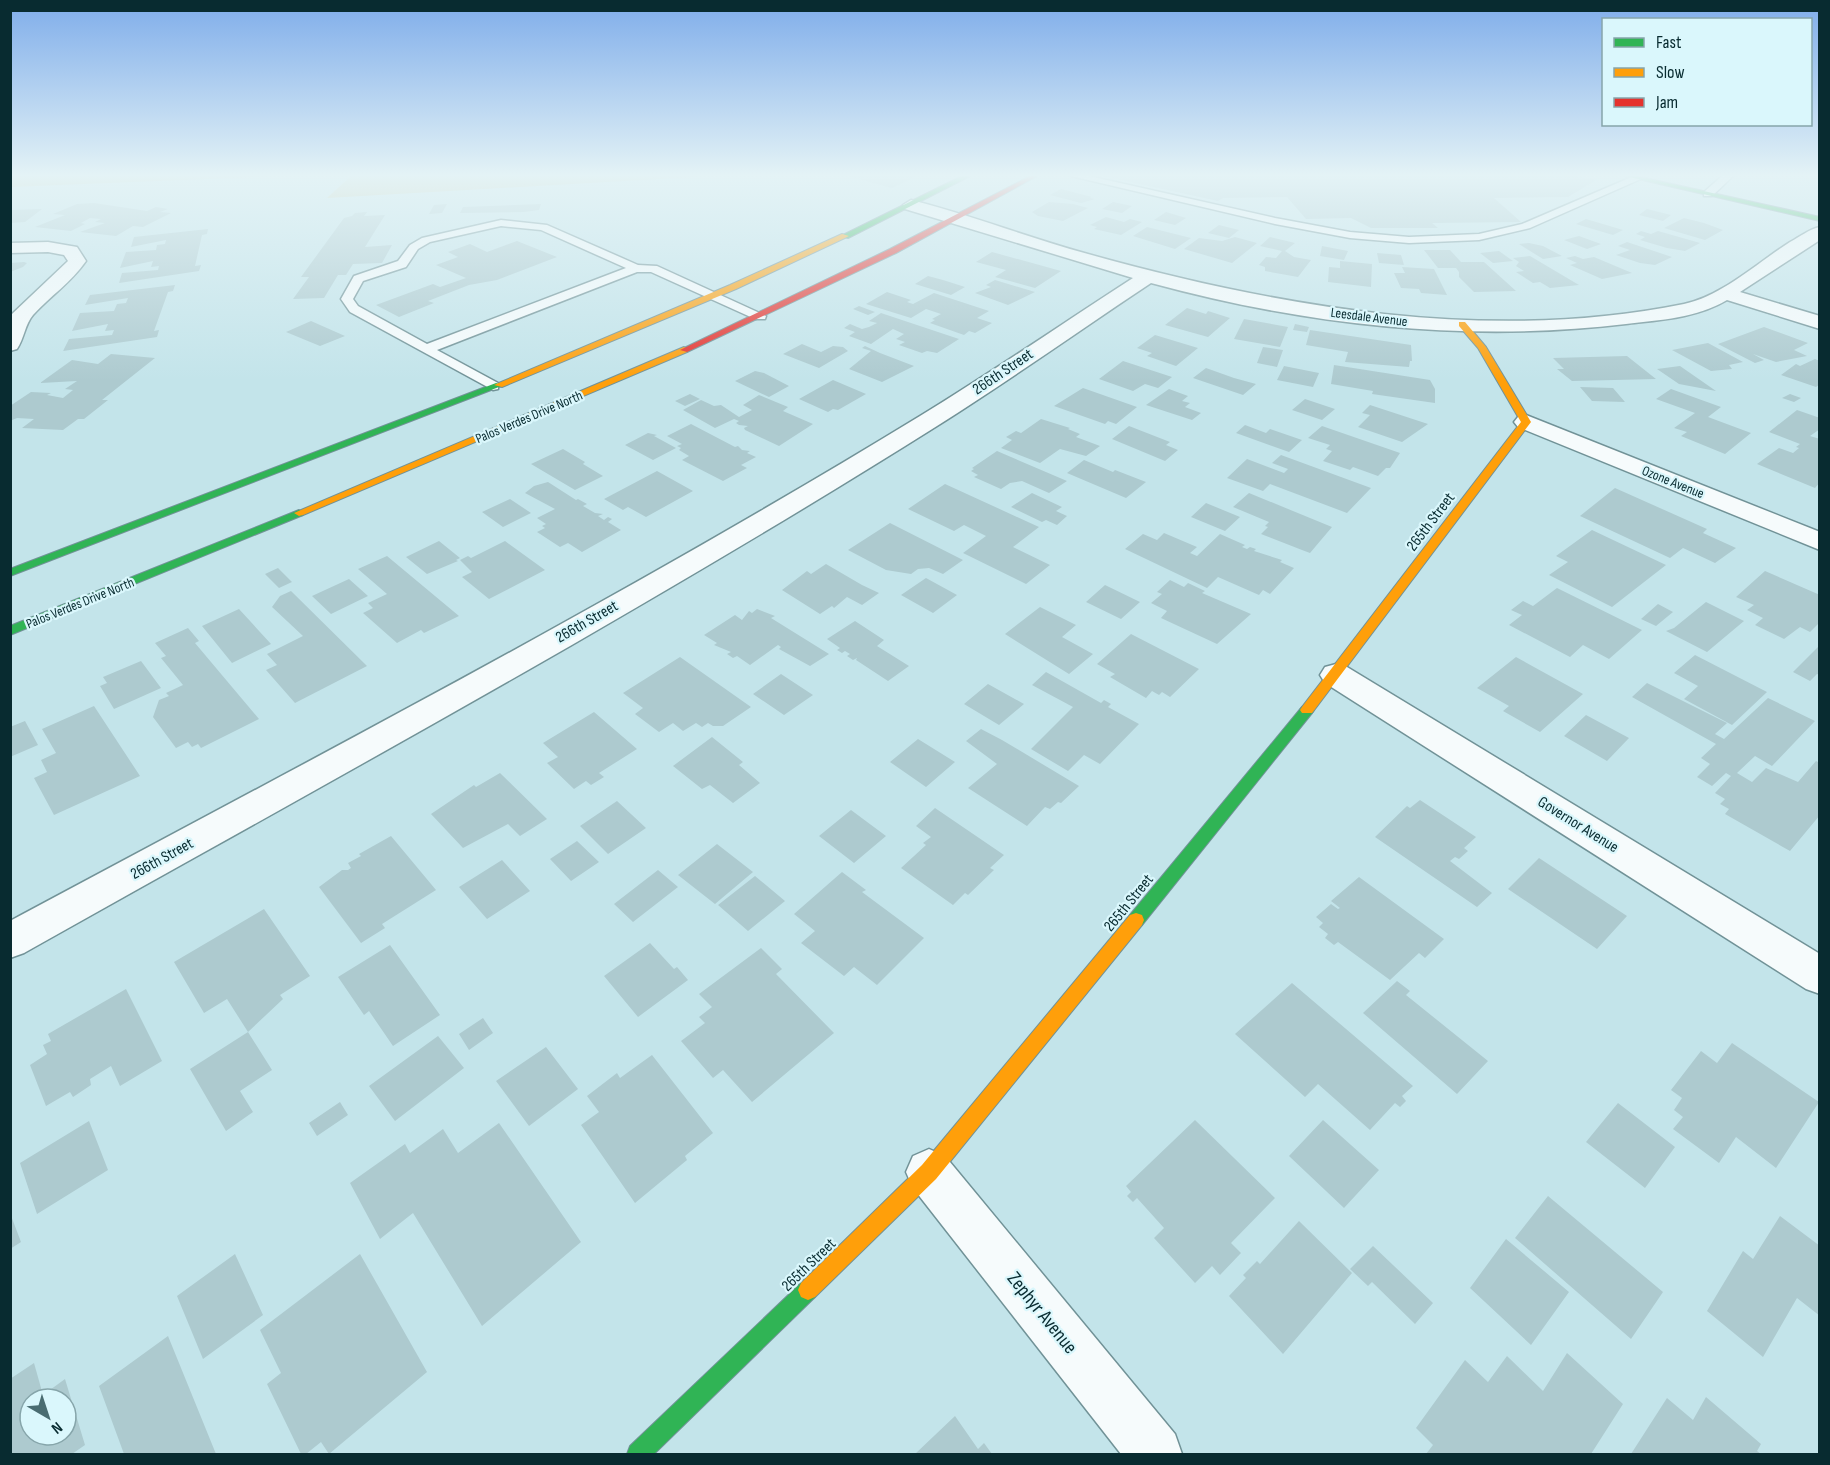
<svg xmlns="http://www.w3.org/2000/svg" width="1830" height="1465" viewBox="0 0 1830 1465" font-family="'Sofia Sans Condensed',sans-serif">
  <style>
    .green { fill: #c9c69a }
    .building { fill: #adcacf; fill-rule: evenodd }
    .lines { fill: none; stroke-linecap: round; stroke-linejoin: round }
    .lane-casing { stroke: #719297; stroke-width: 3 }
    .street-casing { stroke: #719297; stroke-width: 3 }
    .fast-casing { stroke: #719297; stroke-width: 2 }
    .slow-casing { stroke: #719297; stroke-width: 2 }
    .jam-casing { stroke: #719297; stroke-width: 2 }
    .lane { fill: #f6fbfc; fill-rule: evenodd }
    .street { fill: #f6fbfc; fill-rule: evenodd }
    .fast { fill: #30b455; fill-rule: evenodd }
    .slow { fill: #ff9f0a; fill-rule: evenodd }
    .jam { fill: #e5322d; fill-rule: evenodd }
    .labels { text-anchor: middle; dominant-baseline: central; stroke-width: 4.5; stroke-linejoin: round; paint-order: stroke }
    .far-street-label { font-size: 14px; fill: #082b30; stroke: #daf7fc }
    .street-label { font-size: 16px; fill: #082b30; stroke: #daf7fc }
    .near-street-label { font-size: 20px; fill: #082b30; stroke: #daf7fc }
  </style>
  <rect width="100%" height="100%" fill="#c3e4ea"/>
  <!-- green -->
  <path class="green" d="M10 176H281L11 187Z
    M351 176H711L327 198Z"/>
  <!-- building -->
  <path class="building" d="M848 176H917L892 188Z
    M1103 176H1577L1596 180 1568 197 1494 198 1521 222 1432 223 1438 228H1371L1351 218 1306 219 1287 197 1223 198 1218 201Z
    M1061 189 1092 197 1090 198 1095 199 1081 203 1050 195Z
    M1049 202 1073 204 1088 208 1063 221 1038 216 1032 212Z
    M1113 202 1132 206 1122 213 1102 209Z
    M94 203 147 211 156 207 168 209 160 212 171 213 143 227 133 226 116 236 80 232 105 223 95 222 101 219 90 218 81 223 85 224 71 231 35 227 65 215 53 214 77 204Z
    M447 204 442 213 429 214 434 205Z
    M541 204 539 210 524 212 460 213 463 207Z
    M42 209 25 222 10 223V210Z
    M1647 209 1671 215 1663 221 1639 215Z
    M367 212 364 216 385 215 365 247 392 245 382 263 353 264 346 275H338L324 298 293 299 309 277H301L344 218 352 216 355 213Z
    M1166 212 1186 218 1175 225 1154 220Z
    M1106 217 1124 222 1130 219 1142 222 1121 235 1094 229 1097 227 1090 225Z
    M1684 218 1704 223 1723 230 1705 240 1664 228Z
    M1586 219 1623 230 1613 235 1576 224Z
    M1219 225 1239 230 1229 238 1208 233Z
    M1147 227 1191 238 1175 249 1133 236Z
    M208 229 207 234 202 235 195 266 201 265 199 271 119 283 122 273 158 270 159 266 151 267 153 261 120 268 126 252 156 250 157 245 165 244 166 240 131 247 134 237Z
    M1641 231 1651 234 1658 231 1700 243 1685 251 1667 248 1640 240 1645 237 1636 234Z
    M1579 236 1601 244 1587 249 1564 240Z
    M1235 237 1257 243 1232 263 1184 249 1199 238 1222 241Z
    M1270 237 1295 243 1285 251 1294 257 1311 260 1298 277 1265 271V267L1259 265 1266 257 1276 258 1282 251 1260 246Z
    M517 241 557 257 497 280 469 285 428 301 434 303 399 317 376 305 433 284 440 287 466 278 436 265 458 257 448 252 470 244 487 252Z
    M1627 242 1672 257 1655 265 1640 263 1616 255 1630 250 1618 246Z
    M1529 243 1543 246 1562 256 1543 259 1519 244Z
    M1322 246 1348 251 1344 260 1320 256Z
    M1424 250H1450L1461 262H1484L1516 291 1474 292 1459 277V272L1456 268H1438Z
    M1499 251 1513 261 1493 263 1480 253Z
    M992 252 1061 271 1035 288 995 277 1006 270 976 262Z
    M1377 253 1401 255 1404 265 1379 263Z
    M1530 256 1579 285 1550 288 1540 282 1533 283 1516 272 1524 271 1516 266 1519 262 1513 258Z
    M1575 256 1583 259 1594 257 1632 273 1602 279 1570 265 1577 263 1566 258Z
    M1340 261 1372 264 1371 287 1328 282 1329 267 1340 268Z
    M24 262 27 263 23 267 10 272V263Z
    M1402 267 1434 269 1447 295 1421 293 1419 289 1401 288 1394 273H1405Z
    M928 276 943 280 965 287 951 295 915 284Z
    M995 280 1035 292 1008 305 975 293 991 287 986 285Z
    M175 285 173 291 168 292 154 331 159 330 157 337 63 351 69 339 112 335 114 330 105 331 108 324 72 331 80 313 114 311 117 304 126 303 128 298 85 305 90 295Z
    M887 292 911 300 907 302 913 304 934 293 989 311 977 318 992 323 975 333 969 331 964 335 930 323 935 320 932 319 941 314 926 309 911 318 866 304Z
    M859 306 875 312 868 315 853 309Z
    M1187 308 1206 314 1208 311 1230 318 1208 337 1165 325Z
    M881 313 959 339 937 353 927 351 922 353 899 345 905 342 896 339 904 334 893 329 871 344 849 336 855 332 844 328 850 324 862 329 869 327 877 323 869 321Z
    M1244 319 1288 327 1280 347 1234 339Z
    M311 321 345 336 320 346 286 332Z
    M1295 324 1309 327 1307 332 1293 330Z
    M1764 327 1808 343 1794 350 1807 356 1776 362 1753 354 1764 360 1755 363 1718 344Z
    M1310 330 1411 345 1412 361H1410L1409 367 1345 362 1348 352 1306 345Z
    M1155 335 1198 348 1176 366 1147 356 1152 353 1137 348Z
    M1708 343 1743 362 1729 365 1732 369 1711 371 1672 350Z
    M802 344 821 352 833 346 843 347 848 351 819 368 783 354Z
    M865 346 880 353 914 366 882 382 849 369 871 351 862 348Z
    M1263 347 1283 350 1277 367 1257 363Z
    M111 354 155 358 102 400H108L84 419H78L63 430 22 428 34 419 17 418 10 421V406L31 392 51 393 47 395 63 398 73 390 65 389 77 381 40 383 72 360 98 364Z
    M1627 356 1656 379 1572 381 1557 369H1564L1553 358Z
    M1815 359 1820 361V384L1816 387 1781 375 1796 364 1800 366Z
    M1123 361 1172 377 1158 388 1145 384 1133 391 1099 379Z
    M1334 365 1430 380 1435 389V403L1372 394 1373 391 1331 384Z
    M1284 366 1319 373 1313 387 1277 380Z
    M1680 366 1716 391 1679 384 1657 369Z
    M1206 368 1234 378 1256 384 1243 395 1193 378Z
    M755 371 764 373 789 386 769 397 735 381Z
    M833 380 866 394 838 410 833 409 828 412 799 399Z
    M1580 387 1613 388 1625 402 1592 401Z
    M1083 388 1137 407 1116 424 1108 421 1105 424 1054 406Z
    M1169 389 1188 396 1182 401 1190 403 1185 407 1201 413 1192 420 1146 405Z
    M1671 389 1721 407 1708 417 1751 433 1725 454 1681 436 1687 432 1674 428 1695 413 1656 399Z
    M690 394 700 399 685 406 675 401Z
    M1790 394 1801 398 1794 402 1782 398Z
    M759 395 788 407 783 411 813 424 779 446 745 430 744 428 748 426 739 425 736 423 739 421 734 419 715 428 683 410 701 400 714 406 721 405 739 417 752 410 743 405Z
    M1305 399 1335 409 1322 420 1292 410Z
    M1370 405 1428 424 1402 442 1358 427 1370 415 1362 413Z
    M1797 410 1820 418V429L1810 436 1820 439V482L1815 488 1757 464 1779 448 1793 453 1799 448 1796 447 1800 444 1769 432Z
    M1041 419 1070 428 1068 429 1080 434 1076 437 1100 446 1086 456 1060 449 1040 463 1001 448 1012 440 1006 437 1016 431 1021 433Z
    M691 424 735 447 738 446 742 450 750 451 747 453 756 457 741 465 747 468 723 481 682 460 689 456 679 450 681 448 677 446 682 444 667 436Z
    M1245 425 1266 433 1270 429 1302 440 1289 452 1236 433Z
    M1129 426 1170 442 1166 445 1178 450 1165 461 1112 439Z
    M1322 426 1400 453 1390 468H1386L1378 476 1353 467 1350 470 1323 461 1332 451 1326 449 1330 445 1308 438Z
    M648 433 657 435 654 436 676 448 653 460 625 445Z
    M563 449 585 462 583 464 603 476 575 490 531 464Z
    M997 451 1067 481 1049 493 1022 481 1010 483 1001 489 974 477 978 475 971 471 974 469 972 468Z
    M1281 455 1371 488 1347 513 1270 484 1263 491 1227 478 1247 459 1284 473 1288 469 1272 463Z
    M1084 460 1113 472 1115 470 1146 482 1126 498 1067 473Z
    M657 471 693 491 646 517 628 507 623 510 604 499Z
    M548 482 576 500 578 499 587 504 583 506 595 513 603 514 598 516 604 520 608 517 612 519 608 522 621 530 582 552 568 543 560 547 537 532 545 528 542 526 546 524 537 518 555 509 525 493 534 486Z
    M945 484 1039 527 1013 547 1050 565 1026 584 963 553 986 536 964 525 954 531 908 509Z
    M1615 488 1707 529 1703 533 1736 548 1715 563 1683 548 1670 558 1580 516Z
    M1032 493 1062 507 1056 511 1067 516 1057 525 1046 520 1042 522 1011 507Z
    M1249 493 1332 527 1310 553 1302 550 1261 534 1268 527 1265 526 1269 522 1233 507Z
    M510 499 531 513 503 527 482 512Z
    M1206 503 1240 517 1225 531 1191 517Z
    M890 523 963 560 943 574 929 568 918 569 911 574 886 570 848 550Z
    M1592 530 1666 565 1612 607 1549 575 1568 562 1556 556Z
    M1164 533 1197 547 1190 553 1197 556 1220 534 1245 545 1242 547 1247 549 1250 547 1256 549 1254 551 1282 560 1280 562 1294 568 1270 594 1263 590 1259 595 1218 577 1207 588 1125 549 1143 534 1157 540Z
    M439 541 460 558 456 560 458 561 427 574 406 557Z
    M505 541 545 570 489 599 462 577 472 572 460 560 468 556 471 558Z
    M387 556 459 616 424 633 421 630 397 643 363 613 373 608 368 603 387 594 358 569Z
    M826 564 862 585 879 593 862 605 847 597 834 608 832 606 820 614 782 590 807 571 811 574Z
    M278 568 292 582 279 588 265 574Z
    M1765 571 1820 595V622L1810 632 1800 627 1784 639 1755 625 1763 618 1747 610 1754 605 1736 597Z
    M926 578 957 595 933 613 901 595Z
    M349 579 368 596 331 614 312 596Z
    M1170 580 1184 587 1188 583 1205 591 1202 593 1251 614 1217 644 1161 618 1167 611 1151 603 1162 594 1157 592Z
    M1105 585 1140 602 1121 619 1086 602Z
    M1557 588 1642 630 1609 659 1583 645 1570 657 1509 625 1522 615 1511 610 1523 601 1533 606Z
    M291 591 367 666 295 703 266 670 277 665 267 654 303 636 272 607 280 596Z
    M1706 602 1744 621 1707 652 1666 631 1674 628Z
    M1658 604 1673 612 1656 626 1641 619Z
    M1040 607 1076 625 1062 637 1093 654 1069 674 1005 634Z
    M239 609 271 644 232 663 202 626Z
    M757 609 775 616 771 618 829 654 810 666 779 649 781 647 778 645 750 665 737 656 733 658 727 654 731 652 714 645 717 643 704 635 735 615 742 620 749 611 752 613Z
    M855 621 884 640 877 646 909 666 888 681 856 660 857 658 853 660 847 656 850 654 845 651 842 653 837 650 840 648 827 639Z
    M188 628 199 641 195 643 259 719 201 748 198 744 192 747 188 742 176 748 153 717 159 700 169 696 166 693 183 685 161 658 166 656 155 643Z
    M1131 634 1199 669 1170 697 1162 692 1159 695 1152 691 1146 698 1110 677 1115 674 1097 664Z
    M1818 647 1820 675 1817 674 1810 681 1793 672Z
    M1695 655 1767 692 1732 725 1684 699 1698 686 1674 673Z
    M680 657 751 707 723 726H713L708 723 702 727 696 723 683 731 673 723 659 732 635 714 643 708 623 693Z
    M1516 657 1583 694 1540 732 1503 711 1509 706 1477 688Z
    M141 661 161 688 114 709 100 686 107 683 103 677Z
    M1046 672 1101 703 1104 700 1111 704 1108 707 1139 724 1100 764 1084 755 1068 771 1031 749 1073 707 1032 685Z
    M781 674 813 695 784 715 753 694Z
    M1647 683 1727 723 1715 734 1724 739 1768 698 1815 721 1772 766 1755 756 1737 773 1752 782 1766 768 1798 782 1816 761 1820 763V815L1790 851 1725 814 1729 809 1720 804 1725 799 1715 793 1731 776 1726 773 1712 786 1697 777 1710 764 1701 758 1716 744 1632 697Z
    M988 684 1024 704 999 725 964 704Z
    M94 706 140 776 54 815 34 778 47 772 41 760 56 753 42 729Z
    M594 712 637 749 599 773 604 777 591 785 586 781 574 789 547 763 558 757 543 743Z
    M1586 715 1629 738 1607 761 1564 736Z
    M25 721 38 745 10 757V727Z
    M981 729 1002 740 1079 786 1061 803 1058 802 1050 809 1045 807 1027 826 968 788 997 764 966 741Z
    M712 737 743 762 739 765 760 783 733 803 710 785 702 789 673 766Z
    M918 739 955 762 926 787 890 762Z
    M500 773 547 819 520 836 508 824 463 848 431 814 474 785 476 787Z
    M1420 800 1476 837 1464 848 1468 851 1459 859 1455 857 1450 861 1492 893 1477 907 1375 837 1407 806 1410 808Z
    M617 801 646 828 608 854 580 826Z
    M935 808 1004 855 990 868 994 870 968 895 965 893 953 905 901 868 926 845 923 843 931 837 916 826Z
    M851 810 886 836 854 863 819 836Z
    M391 836 436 890 382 924 385 928 361 943 319 887 342 870H348L351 868 348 863 361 856 359 854Z
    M577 841 599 862 571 881 550 859Z
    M717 844 753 872 715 904 678 875Z
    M1539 858 1627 916 1597 949 1508 889Z
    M502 860 530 891 487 919 459 887Z
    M658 870 678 887 633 922 614 904Z
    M842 872 866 890 862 892 924 938 877 985 854 967 844 976 801 943 815 931 794 914Z
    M755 876 785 901 748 931 718 905Z
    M1359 877 1444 939 1425 958 1419 953 1390 980 1338 942 1334 945 1325 938 1328 934 1319 927 1323 923 1316 917 1331 904 1338 909 1340 908 1331 901Z
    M264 909 310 976 280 995 283 999 248 1032 227 999 204 1013 174 962Z
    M650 943 674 969 677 967 688 980 638 1017 604 976Z
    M390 945 440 1015 393 1046 369 1011 364 1015 338 977Z
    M761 948 782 969 776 974 834 1033 752 1102 723 1070 713 1078 681 1041 705 1023 699 1017 712 1007 699 994Z
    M1397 981 1410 991 1406 995 1488 1061 1457 1094 1363 1013Z
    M1292 983 1413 1086 1402 1096 1406 1101 1400 1107 1395 1103 1370 1130 1318 1084 1305 1097 1235 1034Z
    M126 989 162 1061 120 1086 111 1066 90 1079 91 1085 73 1097 70 1092 46 1106 30 1065 47 1054 43 1045 51 1041 48 1034Z
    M483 1018 493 1033 469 1050 459 1034Z
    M248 1032 272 1070 240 1091 253 1112 226 1131 190 1069Z
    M438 1036 464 1068 395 1121 369 1086Z
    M1732 1043 1819 1102 1776 1168 1736 1137 1719 1163 1673 1129 1683 1117 1674 1110 1682 1098 1671 1090 1701 1051 1717 1063Z
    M546 1047 578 1089 529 1126 496 1081Z
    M652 1055 713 1133 685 1156 687 1160 635 1203 581 1125 599 1112 587 1096 617 1073 620 1078Z
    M340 1102 348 1115 317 1136 309 1123Z
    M1618 1103 1675 1147 1645 1188 1586 1142Z
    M1195 1120 1275 1198 1231 1243 1241 1253 1220 1275 1212 1266 1195 1283 1154 1238 1164 1228 1137 1198 1133 1202 1127 1196 1131 1192 1126 1186Z
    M1323 1120 1379 1170 1344 1208 1289 1156Z
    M89 1121 108 1170 37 1214 20 1163Z
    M499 1123 581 1242 482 1326 413 1213 380 1239 350 1183 405 1144 410 1153 443 1129 458 1153Z
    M1548 1196 1663 1292 1631 1339 1515 1238Z
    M10 1213 21 1242 10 1249Z
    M1780 1216 1820 1246V1316L1797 1298 1763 1357 1707 1311 1743 1251 1753 1259Z
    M1299 1221 1352 1273 1283 1354 1229 1296 1246 1278 1243 1275 1257 1261 1260 1264Z
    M1506 1239 1569 1292 1531 1345 1470 1288Z
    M1373 1246 1433 1303 1415 1324 1372 1282 1368 1286 1350 1269Z
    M235 1254 263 1315 203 1359 177 1296Z
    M360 1254 427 1372 329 1454 321 1442 306 1454H301L267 1384 281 1373 260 1330Z
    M168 1336 216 1454H124L99 1386Z
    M1567 1353 1623 1404 1591 1454H1426L1433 1445 1416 1428 1465 1360 1488 1382 1507 1356 1543 1391Z
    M34 1363 43 1395 65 1379 85 1445 72 1454H10V1379ZM30 1399H66V1435H30Z
    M1706 1397 1761 1444 1757 1451 1761 1454H1631L1667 1398 1693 1420Z
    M955 1416 978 1449 984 1443 992 1454H915Z"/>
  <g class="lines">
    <defs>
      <path id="lane" d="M1071 176H1089L1275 218 1350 232 1409 237 1479 234 1522 224 1634 176 1643 178 1530 228 1479 240 1409 243 1350 238 1275 224Z
        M1722 176H1733L1712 196H1704V192Z
        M501 220 547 225 638 265 657 266 766 316 765 319H755L651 272H637L437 350 498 383V389L493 390 350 312 341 299 354 276 398 261 410 245 422 238ZM501 226 541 230 626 268 427 344 358 306 353 299 363 281 406 267 418 249 430 242Z"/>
      <path id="street" d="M911 200C971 215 1029 238 1088 254 1278 307 1488 344 1684 304 1722 296 1757 263 1790 242 1800 237 1809 229 1820 227V240L1740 292 1820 316V329L1727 300C1697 318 1660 320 1626 324 1467 343 1305 325 1151 283 1080 330 1010 380 937 426 640 613 330 781 24 953L10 958V921C316 757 624 597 920 416 992 372 1062 324 1133 278L905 209 903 205Z
        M48 242 77 247 86 261C71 283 50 296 33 315 25 324 24 339 17 349L10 351 12 314 68 261 64 255 48 252 10 253V243Z
        M1526 415 1820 532V550L1518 427 1514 422 1518 417Z
        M1336 664 1347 667 1820 954V994L1806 989 1325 683 1320 675 1325 667Z
        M929 1149 945 1156 1175 1434 1182 1454H1121L913 1188 906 1172 913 1156Z"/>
      <path id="fast" d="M962 176H970L848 238 841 236Z
        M1625 176H1636L1820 217V221Z
        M496 383 504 385 10 576V569Z
        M299 510 304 513 303 515 10 635V626Z
        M1307 705 1312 707 1314 710 1312 713 1142 925 1136 927 1130 925 1128 920 1130 915 1302 707Z
        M808 1280 815 1283 818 1290 815 1297 654 1454H627L630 1446 801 1283Z"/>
      <path id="slow" d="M842 234 849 236 736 289 502 387 494 385 730 285Z
        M1459 322H1465L1486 347 1531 422 1312 713H1302L1300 710 1302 707 1521 422 1478 348 1459 326Z
        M684 347 688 350 687 352 303 515 299 516 294 513Z
        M1136 913 1142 915 1144 920 1142 925 936 1179 815 1297 808 1300 801 1297 798 1290 801 1283 922 1165 1130 915Z"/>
      <path id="jam" d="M1030 176H1037L896 253 687 352 680 350 890 249Z"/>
    </defs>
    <!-- lane casing -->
    <use href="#lane" class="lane-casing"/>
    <!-- street casing -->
    <use href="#street" class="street-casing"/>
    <!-- fast casing -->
    <use href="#fast" class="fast-casing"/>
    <!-- slow casing -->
    <use href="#slow" class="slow-casing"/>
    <!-- jam casing -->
    <use href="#jam" class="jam-casing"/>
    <!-- lane -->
    <use href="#lane" class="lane"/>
    <!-- street -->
    <use href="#street" class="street"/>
    <!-- fast -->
    <use href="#fast" class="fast"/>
    <!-- slow -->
    <use href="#slow" class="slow"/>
    <!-- jam -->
    <use href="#jam" class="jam"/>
  </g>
  <!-- sky -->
  <linearGradient id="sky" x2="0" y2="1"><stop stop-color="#7fadea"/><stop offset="0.46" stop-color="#e4f3f6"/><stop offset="1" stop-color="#e4f3f6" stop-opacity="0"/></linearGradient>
  <rect width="1830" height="381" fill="url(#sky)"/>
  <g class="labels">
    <!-- far-street labels -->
    <g class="far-street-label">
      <text transform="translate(1369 317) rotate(7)">Leesdale Avenue</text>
      <text transform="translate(529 417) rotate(-23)">Palos Verdes Drive North</text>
      <text transform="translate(1673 482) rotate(22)">Ozone Avenue</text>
      <text transform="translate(80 603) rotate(-22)">Palos Verdes Drive North</text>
    </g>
    <!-- street labels -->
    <g class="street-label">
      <text transform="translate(1003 372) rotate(-34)">266th Street</text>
      <text transform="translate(1431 522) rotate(-53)">265th Street</text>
      <text transform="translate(587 622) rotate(-30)">266th Street</text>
      <text transform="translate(1578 825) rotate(32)">Governor Avenue</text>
      <text transform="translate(162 859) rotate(-29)">266th Street</text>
      <text transform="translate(1129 903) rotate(-51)">265th Street</text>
      <text transform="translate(809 1265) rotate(-44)">265th Street</text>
    </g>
    <!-- near-street labels -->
    <g class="near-street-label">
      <text transform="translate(1042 1313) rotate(51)">Zephyr Avenue</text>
    </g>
  </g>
  <!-- border -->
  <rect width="1830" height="1465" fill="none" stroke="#082b30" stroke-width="24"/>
  <!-- legend -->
  <rect x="1602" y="18" width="210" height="108" fill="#daf7fc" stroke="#86a5aa" stroke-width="1.5"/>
  <rect x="1614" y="38" width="30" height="9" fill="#30b455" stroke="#86a5aa" stroke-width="1.5"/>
  <text x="1656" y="48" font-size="18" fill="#082b30">Fast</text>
  <rect x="1614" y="68" width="30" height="9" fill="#ff9f0a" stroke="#86a5aa" stroke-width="1.5"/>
  <text x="1656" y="78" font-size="18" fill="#082b30">Slow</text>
  <rect x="1614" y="98" width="30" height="9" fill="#e5322d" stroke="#86a5aa" stroke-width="1.5"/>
  <text x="1656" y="108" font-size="18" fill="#082b30">Jam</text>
  <!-- north arrow -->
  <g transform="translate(48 1417) rotate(141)"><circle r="28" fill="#daf7fc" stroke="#86a5aa" stroke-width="1.5"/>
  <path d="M0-4.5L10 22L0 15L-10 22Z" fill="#496c71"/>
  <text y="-9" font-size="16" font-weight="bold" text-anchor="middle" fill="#082b30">N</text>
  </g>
</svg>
